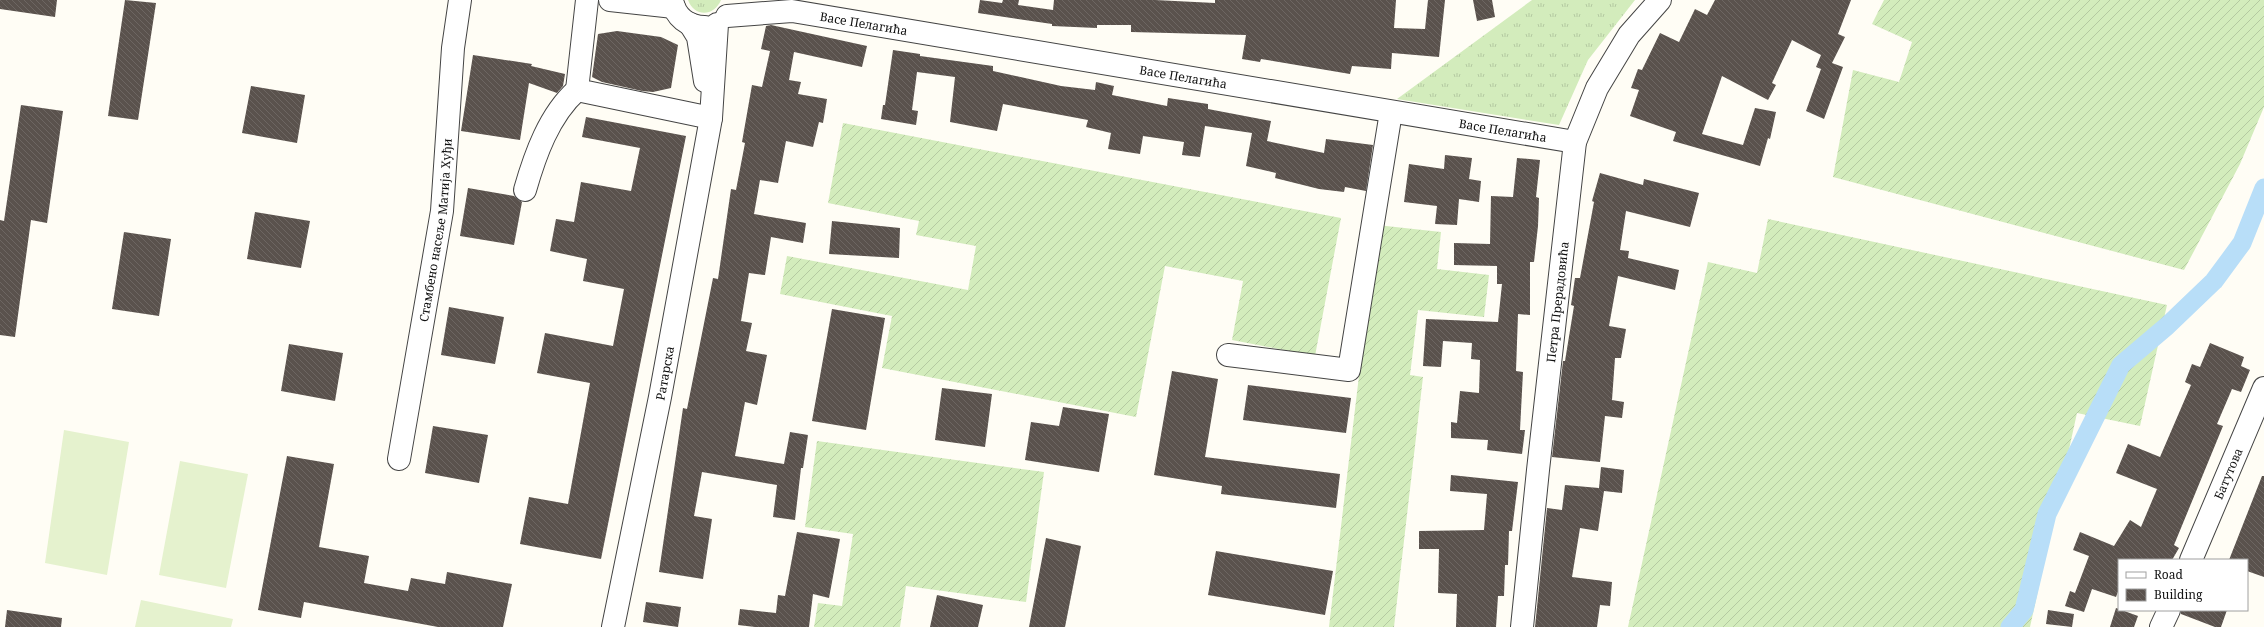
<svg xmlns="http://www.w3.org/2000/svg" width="2264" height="627" viewBox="0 0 2264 627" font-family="'Noto Serif',serif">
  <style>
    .grass { fill: url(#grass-tufts) }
    .garden { fill: url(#garden-furrows) }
    .pitch { fill: #e5f2ce }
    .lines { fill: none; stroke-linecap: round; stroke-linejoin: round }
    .canal { stroke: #b8def8; stroke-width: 19 }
    .building { fill: url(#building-back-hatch) }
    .minor-casing { stroke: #444; stroke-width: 24 }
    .minor { stroke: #fff; stroke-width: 22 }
    .labels { text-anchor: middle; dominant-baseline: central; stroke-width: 4; stroke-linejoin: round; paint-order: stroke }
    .street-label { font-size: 12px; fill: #111; stroke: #fff }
  </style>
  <defs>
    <pattern id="grass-tufts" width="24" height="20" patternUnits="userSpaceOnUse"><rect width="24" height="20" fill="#d3ecbc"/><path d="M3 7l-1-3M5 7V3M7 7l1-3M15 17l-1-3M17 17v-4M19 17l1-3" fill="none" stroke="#b4c9a1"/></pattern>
    <pattern id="garden-furrows" width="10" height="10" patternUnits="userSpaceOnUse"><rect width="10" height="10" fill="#d3ecbc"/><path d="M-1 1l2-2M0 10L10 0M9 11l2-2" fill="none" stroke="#b4c9a1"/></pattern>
    <pattern id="building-back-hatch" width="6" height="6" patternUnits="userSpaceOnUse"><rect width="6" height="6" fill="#5a524d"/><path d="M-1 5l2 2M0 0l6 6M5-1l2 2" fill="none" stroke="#6d6662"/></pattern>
  </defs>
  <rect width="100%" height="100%" fill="#fffdf5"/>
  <!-- grass -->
  <path class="grass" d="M688 0H721C714 17 694 17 688 0Z
    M1532 0H1635L1588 60 1559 125 1397 99Z"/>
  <!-- garden -->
  <path class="garden" d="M1884 0H2264V107L2240 164 2184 270 1833 177 1853 70 1899 82 1912 42 1872 24Z
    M843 123 1341 218 1315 356 1232 340 1243 281 1165 266 1136 417 882 368 892 316 780 294 787 256 968 290 976 246 916 235 919 221 828 203Z
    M1768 219 2167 305 2140 426 2077 413 2030 627H1628L1708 262 1757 273Z
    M1377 225 1441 232 1437 269 1489 275 1484 317 1418 310 1410 375 1423 377 1394 627H1329Z
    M817 441 1044 472 1026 602 906 586 900 627H814L818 603 842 606 853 534 805 527Z"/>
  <!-- pitch -->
  <path class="pitch" d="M64 430 129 442 107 575 45 563Z
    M180 461 248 474 226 588 159 575Z
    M141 600 233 619 231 627H135Z"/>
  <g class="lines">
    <!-- canal -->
    <path class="canal" d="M2010 627 2024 610 2047 514 2121 365 2167 326 2214 281 2242 243 2264 188"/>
  </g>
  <!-- building -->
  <path class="building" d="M0 0H57L55 17 0 9Z
    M125 0 156 3 138 120 108 116Z
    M980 0 1002 3 1003 0H1019L1018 5 1053 10 1054 0H1155L1215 3V0H1396L1394 28 1425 29 1428 0H1445L1439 57 1392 53 1391 69 1352 66 1350 74 1261 59 1260 62 1242 59 1246 35 1131 32V25H1097V28L1052 26V24L978 13Z
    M1473 0H1492L1495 17 1477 21Z
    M1715 0H1851L1838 34 1845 37 1832 63 1843 67 1824 119 1806 111 1821 69 1816 67 1821 55 1792 40 1772 83 1776 85 1768 100 1722 76 1702 134 1743 145 1755 108 1776 112 1770 139 1768 138 1760 166 1673 141 1676 132 1630 116 1639 90 1631 88 1638 69 1642 70 1660 33 1679 42 1695 9 1707 15Z
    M771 25 867 46 862 67 794 52 789 80 801 82 798 94 827 99 823 123 819 122 813 147 786 141 778 183 760 180 754 214 806 223 803 243 771 237 765 275 749 273 741 321 752 323 746 351 767 355 757 405 745 402 735 456 784 464 790 432 808 435 803 468H801L795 520 773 517 777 485 702 472 694 516 712 519 703 579 659 572 683 408 687 409 713 278 718 279 731 189 736 190 745 143 742 142 752 85 762 87 770 51 761 49 766 26Z
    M617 31 661 37 678 45 671 88 653 92 642 91 602 82 592 77 598 34Z
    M893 50 920 54V56L993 66V71L1061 86 1095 90 1096 82 1114 86 1112 95 1167 106 1168 98 1208 104V109L1271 121 1267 141 1324 153 1326 139 1373 145 1366 191 1345 187 1344 192 1319 189 1275 178 1276 173 1246 166 1252 133 1205 126 1200 157 1182 155 1184 142 1143 136 1140 154 1108 149 1111 133 1086 127 1088 120 1003 104 997 131 950 122 955 77 917 72 912 110 918 111 916 125 881 119 883 105H885Z
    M473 55 532 64 531 66 565 74 563 86 557 93 529 83 520 140 461 131Z
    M251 86 305 95 297 143 242 133Z
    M21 105 63 111 47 223 31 220 15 337 0 335V220L4 221Z
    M586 117 686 136 601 559 520 544 529 497 568 504 590 383 537 373 545 333 613 346 624 289 583 281 587 259 550 251 556 219 574 222 581 182 631 191 640 148 582 137Z
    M1445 155 1472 158 1469 179 1481 181 1479 202 1459 199 1457 225 1435 224 1437 206 1404 202 1409 164 1444 169Z
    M1517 158 1540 160 1536 197 1539 198 1538 226 1534 262H1530V315L1518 314 1516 371 1523 372 1520 430H1525L1522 454 1487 450 1488 440 1451 438V422L1457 423 1460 391 1479 393 1480 360 1471 359 1472 343 1443 341 1441 367 1423 366 1426 319 1498 322 1502 284H1497V266L1454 265V243L1490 244 1491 196 1513 197Z
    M1600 173 1643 185 1644 179 1699 193 1690 227 1626 211 1620 250 1629 251 1628 258 1679 270 1675 290 1618 276 1609 326 1626 329 1621 358H1615L1612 400 1624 402 1622 418 1605 416 1600 462 1552 457 1563 361H1565L1574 306 1571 305 1575 278H1580L1594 202 1592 201Z
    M468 188 514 196 522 202 514 245 460 236Z
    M255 212 310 221 301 268 247 259Z
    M832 221 900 228 899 258 829 254Z
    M124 232 171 239 159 316 112 309Z
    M449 307 504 317 495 364 441 355Z
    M832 309 885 318 866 430 812 421Z
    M2210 343 2244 357 2241 366 2250 370 2241 392 2232 389 2217 424 2223 426 2174 545 2179 548 2172 560H2119V589L2116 597 2092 589 2084 612 2065 606 2070 591 2075 593 2089 556 2073 550 2080 532 2114 546 2130 520 2141 527 2157 489 2116 473 2128 444 2160 457 2191 385 2185 382 2192 364 2200 367Z
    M289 344 343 353 335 401 281 391Z
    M1172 371 1218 379 1205 457 1340 474 1336 508 1221 494 1222 486 1154 475Z
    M1248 385 1351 398 1346 433 1243 420Z
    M942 388 992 394 985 447 935 440Z
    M1063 407 1109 414 1099 472 1025 460 1031 422 1059 426Z
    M433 426 488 435 479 483 425 473Z
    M287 456 334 464 319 547 369 556 364 583 408 591 411 578 445 584 447 572 512 584 503 627H438L304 602 301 618 258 610Z
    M1601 467 1624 470 1622 493 1604 491 1598 531 1580 528 1572 577 1612 582 1610 606 1600 605 1597 627H1535L1547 508 1562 510 1565 485 1599 488Z
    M1451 475 1518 482 1512 531H1509L1508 565H1505L1504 596H1498L1496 627H1456L1457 594 1438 593 1439 549H1419V531L1484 530 1487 494 1450 491Z
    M2262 476H2264V577L2247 571V560H2229Z
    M797 532 840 539 829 598 813 594 809 627H755L738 625 740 609 776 613 778 595 785 596Z
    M1046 538 1081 546 1065 627H1029Z
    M1216 551 1333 571 1325 615 1208 595Z
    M937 595 983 605 978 627H930Z
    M646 602 681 607 678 627 643 622Z
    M2116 608 2138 616 2134 627H2110Z
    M7 610 62 618 61 627H5Z
    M2048 610 2074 614 2072 627 2046 624Z
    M2181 610H2227L2221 627H2215L2181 614Z"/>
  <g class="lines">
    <defs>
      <g id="minor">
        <path d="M587 0 577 90 711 118"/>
        <path d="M610 0 674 7"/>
        <path d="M672 0C675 17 688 27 705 27"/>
        <path id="s1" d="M727 16 792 11 1575 142"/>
        <path d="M690 24 698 37 705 81"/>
        <path d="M525 190C535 155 549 115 577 90"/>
        <path d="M1228 355 1349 370 1391 112"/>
        <path id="s2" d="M399 459 442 211 453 48 460 0"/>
        <path id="s3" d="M2191 560 2264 388"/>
        <path id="s4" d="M613 627 660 397 711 118 717 24"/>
        <path id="s5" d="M1522 627 1538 470 1575 142 1597 88 1629 35 1660 0"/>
        <path d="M2161 627 2169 610"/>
      </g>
    </defs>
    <!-- minor casing -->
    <use href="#minor" class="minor-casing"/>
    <!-- minor -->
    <use href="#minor" class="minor"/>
  </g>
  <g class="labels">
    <!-- street labels -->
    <g class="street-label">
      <text stroke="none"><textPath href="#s1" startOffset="138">Васе Пелагића</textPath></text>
      <text stroke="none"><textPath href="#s1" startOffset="462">Васе Пелагића</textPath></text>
      <text stroke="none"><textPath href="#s1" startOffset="786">Васе Пелагића</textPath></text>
      <text stroke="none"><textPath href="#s2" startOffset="232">Стамбено насеље Матија Хуђи</textPath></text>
      <text stroke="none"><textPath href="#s5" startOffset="327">Петра Прерадовића</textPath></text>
      <text stroke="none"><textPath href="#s4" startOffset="259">Ратарска</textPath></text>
      <text stroke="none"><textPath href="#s3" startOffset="94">Батутова</textPath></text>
    </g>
  </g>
  <!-- legend -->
  <rect x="2118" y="559" width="130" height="52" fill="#ffffff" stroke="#a0a0a0"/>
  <rect x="2126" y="572" width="20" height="6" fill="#ffffff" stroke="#a0a0a0"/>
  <text x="2154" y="579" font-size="12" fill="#111111">Road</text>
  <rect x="2126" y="589" width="20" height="12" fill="url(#building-back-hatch)" stroke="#a0a0a0"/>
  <text x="2154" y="599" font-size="12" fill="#111111">Building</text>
</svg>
